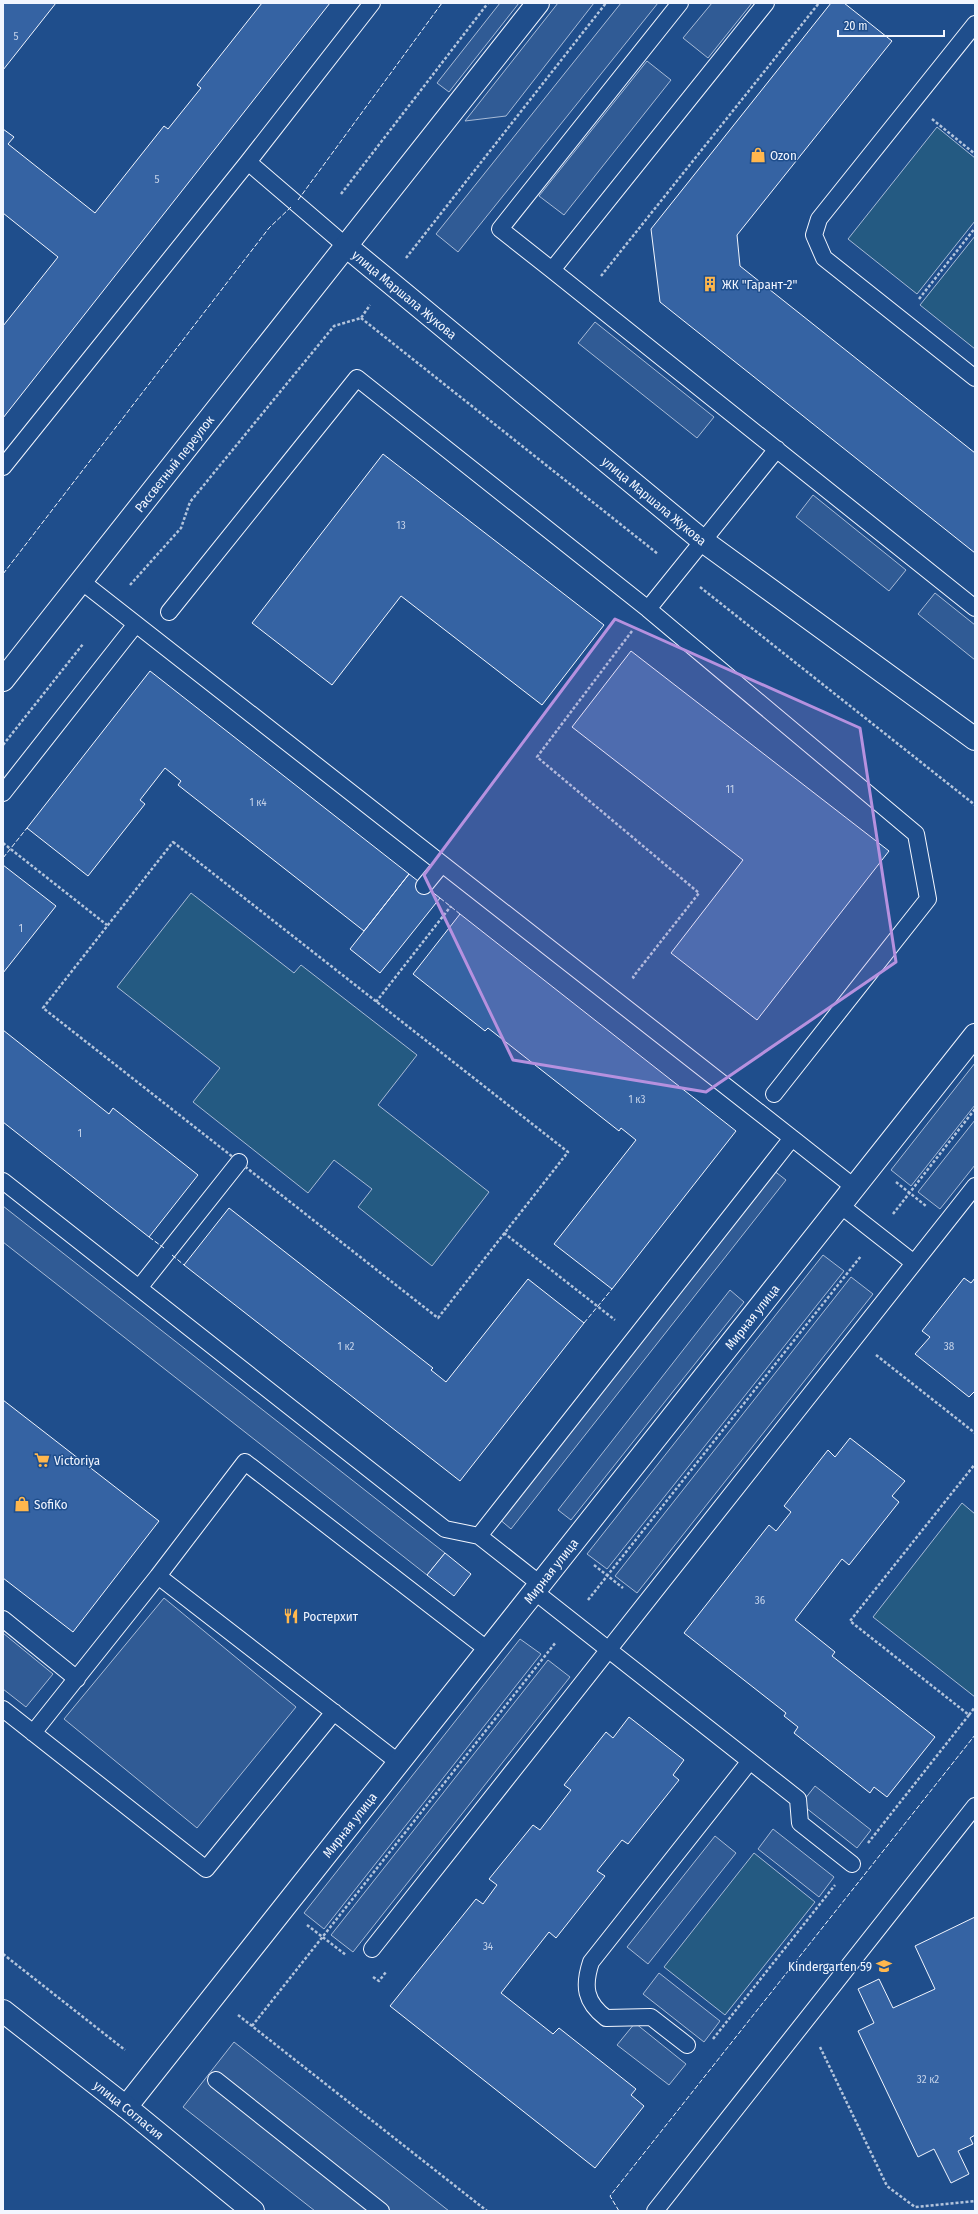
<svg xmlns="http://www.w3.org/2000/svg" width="978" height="2214" viewBox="0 0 978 2214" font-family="'Fira Sans Condensed',sans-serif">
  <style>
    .green { fill: #245a82; stroke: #a8bbd7 }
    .parking { fill: #305b95; stroke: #a8bbd7 }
    .building { fill: #3563a3; stroke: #f2f6ff }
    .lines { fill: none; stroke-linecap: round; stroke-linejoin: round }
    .service-casing { stroke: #f2f6ff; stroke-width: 18 }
    .minor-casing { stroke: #f2f6ff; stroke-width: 24 }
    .tertiary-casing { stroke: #f2f6ff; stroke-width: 24 }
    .path { stroke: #b3c4dc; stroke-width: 2.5; stroke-dasharray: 3 2; stroke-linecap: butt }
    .service { stroke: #1f4e8c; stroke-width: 16 }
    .minor { stroke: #1f4e8c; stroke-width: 22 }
    .tertiary { stroke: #1f4e8c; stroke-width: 22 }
    .fence { stroke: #f2f6ff; stroke-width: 1; stroke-dasharray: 5 2; stroke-linecap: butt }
    .marked { fill: #b691df; fill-opacity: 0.2; stroke: #b691df; stroke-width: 3; stroke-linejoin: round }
    .labels { text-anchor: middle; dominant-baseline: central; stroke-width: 3; stroke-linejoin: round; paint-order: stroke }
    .number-label { font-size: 11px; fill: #c3d1e8 }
    .poi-label { font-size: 13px; fill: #f2f6ff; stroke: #1f4e8c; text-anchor: start }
    .street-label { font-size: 13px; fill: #f2f6ff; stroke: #1f4e8c }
  </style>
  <rect width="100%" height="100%" fill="#1f4e8c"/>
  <!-- green -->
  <path class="green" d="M937 127 975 158V221L917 294 848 239Z
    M975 236V349L920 305Z
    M191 893 294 973 301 965 417 1055 378 1105 489 1192 432 1266 358 1207 372 1189 334 1160 308 1193 193 1102 220 1068 117 987Z
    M962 1503 975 1514V1697L873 1617Z
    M754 1853 815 1902 725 2015 664 1967Z"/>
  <!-- parking -->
  <path class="parking" d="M500 3H519L449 92 437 83Z
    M558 3H594L506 116 465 121Z
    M621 3H658L458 252 436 234Z
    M712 3H752L708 58 683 38Z
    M647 61 671 80 564 215 539 196Z
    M595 322 714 417 697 438 578 343Z
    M813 495 906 570 889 591 796 517Z
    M935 593 975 625V660L918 614Z
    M975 1063V1105L911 1186 891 1170Z
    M975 1120V1165L940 1209 918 1192Z
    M773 1170 786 1180 511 1529 498 1518Z
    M3 1206 445 1553 427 1575 3 1242Z
    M823 1255 844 1271 607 1569 587 1554Z
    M851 1277 873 1294 637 1593 615 1576Z
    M730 1290 744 1302 571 1520 558 1510Z
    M164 1598 296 1707 197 1828 64 1719Z
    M3 1633 53 1674 26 1707 3 1689Z
    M520 1639 541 1654 324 1929 304 1913Z
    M548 1660 570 1677 353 1952 331 1935Z
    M815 1786 871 1830 857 1848 801 1804Z
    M773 1829 834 1877 819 1897 758 1849Z
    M715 1836 736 1853 648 1964 627 1947Z
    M659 1973 720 2021 704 2042 643 1994Z
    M635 2023 686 2064 669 2085 617 2045Z
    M234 2042 449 2211H315L183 2107Z"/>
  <!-- building -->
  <path class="building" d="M3 3H56L3 70Z
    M262 3H330L3 418V326L58 257 3 213V129L14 137 8 144 95 213 164 126 168 129 201 88 197 85Z
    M831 3H844L892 41 737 235 740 266 975 453V553L660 302 651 229Z
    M383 454 604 625 542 705 401 596 332 685 252 623Z
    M631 651 889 851 757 1020 671 953 743 860 572 727Z
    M150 671 409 874 364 931 178 785 181 781 165 768 140 800 145 804 88 876 27 828Z
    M3 865 56 906 3 973Z
    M409 874 440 898 380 973 350 949Z
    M460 914 736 1131 612 1289 554 1244 636 1140 621 1128 619 1131 488 1028 485 1031 413 974Z
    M3 1030 109 1114 113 1108 198 1175 149 1237 3 1122Z
    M229 1208 433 1368 431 1370 446 1382 528 1279 584 1323 460 1481 184 1265Z
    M964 1278 971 1283 975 1278V1391L969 1397 915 1354 930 1337 922 1331Z
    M3 1400 159 1521 73 1632 3 1578Z
    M850 1438 905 1481 892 1496 899 1502 849 1565 842 1559 795 1620 835 1652 832 1656 935 1737 887 1797 874 1787 870 1793 794 1733 798 1727 784 1716 786 1713 684 1633 769 1525 776 1531 791 1512 784 1506 828 1450 835 1457Z
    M445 1553 471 1574 454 1596 427 1575Z
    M629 1717 684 1760 673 1775 679 1780 628 1844 622 1840 597 1871 605 1876 556 1938 549 1932 501 1993 553 2034 559 2028 636 2089 631 2095 644 2106 595 2168 390 2006 476 1899 483 1904 497 1885 489 1879 533 1825 540 1830 571 1790 564 1785 606 1732 613 1738Z
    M975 1917V2135L970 2138 973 2144 958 2151 969 2174 951 2183 934 2149 918 2157 858 2031 874 2023 858 1989 879 1979 893 2008 935 1989 915 1946Z"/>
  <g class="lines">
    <defs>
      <path id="service" d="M766 3 552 270 975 608
        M975 24 819 219 814 235 824 258 975 378
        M248 162 346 246
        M552 270 500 229 680 3
        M3 467 248 162 372 3
        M81 581 792 1138
        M648 609 916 834 928 899 774 1094
        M169 612 357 378 648 609 777 449
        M3 793 136 624
        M424 886 442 864
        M3 1181 445 1529 479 1536 540 1584
        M840 1205 914 1263
        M139 1288 239 1162
        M479 1536 792 1138 854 1187
        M158 1576 245 1462 488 1650
        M534 1591 798 1799 800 1823 852 1864
        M3 1619 77 1679
        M3 1709 206 1869 334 1712
        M33 1733 158 1576 398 1762
        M372 1949 975 1186
        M687 2045 651 2017 606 2018C585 2002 583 1986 591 1962L750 1761
        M216 2080 381 2211
        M655 2211 975 1806"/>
      <g id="minor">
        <path id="s1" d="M346 246 703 541 975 739"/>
        <path id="s2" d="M3 680 538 3"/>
        <path id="s3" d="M126 2107 975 1035"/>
      </g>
      <g id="tertiary">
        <path id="s4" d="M3 2011 126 2107 253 2211"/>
      </g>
    </defs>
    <!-- service casing -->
    <use href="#service" class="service-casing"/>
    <!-- minor casing -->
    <use href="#minor" class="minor-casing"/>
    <!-- tertiary casing -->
    <use href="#tertiary" class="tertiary-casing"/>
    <!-- path -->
    <path class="path" d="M932 119 975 154
      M341 194 488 3
      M406 258 606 3
      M601 276 819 3
      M919 299 975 228
      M361 318 658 554
      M130 585 181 528 190 502 334 326 361 318 370 305
      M700 587 975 805
      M632 631 537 757 699 893 633 977 635 979
      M3 745 83 644
      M173 842 568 1152 438 1318 43 1008Z
      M3 843 107 925
      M376 1002 451 906
      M896 1182 926 1206
      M893 1214 975 1109
      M504 1233 615 1320
      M876 1355 975 1433
      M594 1565 623 1588
      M588 1600 861 1256
      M969 1715 975 1707
      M868 1843 969 1715 850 1621 975 1464
      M307 1925 346 1955
      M3 1954 125 2050
      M373 1977 379 1981 386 1972
      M238 2015 487 2211
      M252 2026 556 1642
      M713 2039 835 1885
      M820 2047 887 2186 915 2207 975 2201"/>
    <!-- service -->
    <use href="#service" class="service"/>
    <!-- minor -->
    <use href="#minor" class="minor"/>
    <!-- tertiary -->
    <use href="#tertiary" class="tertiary"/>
    <!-- fence -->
    <path class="fence" d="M298 200 442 3
      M3 574 269 228 291 207
      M3 858 27 828
      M440 898 460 914
      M149 1237 164 1248
      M172 1255 184 1265
      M584 1323 612 1289
      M619 2211 610 2196 975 1735"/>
  </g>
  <!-- marked area -->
  <path class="marked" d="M615 619 860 728 896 962 706 1092 513 1060 424 875Z"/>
  <!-- icons -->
  <defs>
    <symbol id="shop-bare" viewBox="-9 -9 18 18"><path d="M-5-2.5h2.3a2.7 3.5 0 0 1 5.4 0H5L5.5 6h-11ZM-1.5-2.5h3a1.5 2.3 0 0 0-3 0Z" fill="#ffb74d" stroke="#1f4e8c" stroke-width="2.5" paint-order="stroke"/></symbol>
    <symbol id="building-bare" viewBox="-9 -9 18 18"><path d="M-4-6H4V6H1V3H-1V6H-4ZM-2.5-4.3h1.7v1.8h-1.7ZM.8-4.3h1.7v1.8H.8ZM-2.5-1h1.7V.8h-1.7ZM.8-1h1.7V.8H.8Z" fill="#ffb74d" stroke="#1f4e8c" stroke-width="2.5" paint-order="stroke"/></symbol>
    <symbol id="supermarket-bare" viewBox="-9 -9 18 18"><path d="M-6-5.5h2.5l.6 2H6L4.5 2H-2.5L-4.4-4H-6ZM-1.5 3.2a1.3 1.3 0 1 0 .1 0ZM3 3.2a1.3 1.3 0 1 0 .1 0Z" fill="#ffb74d" stroke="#1f4e8c" stroke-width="2.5" paint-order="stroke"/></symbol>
    <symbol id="restaurant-bare" viewBox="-9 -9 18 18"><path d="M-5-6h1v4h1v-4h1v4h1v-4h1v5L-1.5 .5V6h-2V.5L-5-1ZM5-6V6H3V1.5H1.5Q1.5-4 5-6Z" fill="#ffb74d" stroke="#1f4e8c" stroke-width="2.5" paint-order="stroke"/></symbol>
    <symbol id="school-bare" viewBox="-9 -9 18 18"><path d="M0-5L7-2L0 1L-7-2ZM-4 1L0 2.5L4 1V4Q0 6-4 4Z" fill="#ffb74d" stroke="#1f4e8c" stroke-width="2.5" paint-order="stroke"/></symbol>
  </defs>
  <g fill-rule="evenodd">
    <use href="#shop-bare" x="747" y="144" width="22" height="22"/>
    <use href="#building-bare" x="699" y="273" width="22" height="22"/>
    <use href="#supermarket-bare" x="31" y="1449" width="22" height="22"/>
    <use href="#shop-bare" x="11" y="1493" width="22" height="22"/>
    <use href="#restaurant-bare" x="280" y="1605" width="22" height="22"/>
    <use href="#school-bare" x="873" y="1955" width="22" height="22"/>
  </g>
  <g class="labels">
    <!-- number labels -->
    <g class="number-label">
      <text x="16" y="36">5</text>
      <text x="157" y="179">5</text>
      <text x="401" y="525">13</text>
      <text x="730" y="789">11</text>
      <text x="258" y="802">1 к4</text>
      <text x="21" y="928">1</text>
      <text x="637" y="1099">1 к3</text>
      <text x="80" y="1133">1</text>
      <text x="346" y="1346">1 к2</text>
      <text x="949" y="1346">38</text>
      <text x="760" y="1600">36</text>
      <text x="488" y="1946">34</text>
      <text x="928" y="2079">32 к2</text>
    </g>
    <!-- poi labels -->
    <g class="poi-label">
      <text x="770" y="155">Ozon</text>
      <text x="722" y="284">ЖК "Гарант-2"</text>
      <text x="54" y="1460">Victoriya</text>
      <text x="34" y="1504">SofiKo</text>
      <text x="303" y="1616">Ростерхит</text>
      <text x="872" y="1966" text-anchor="end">Kindergarten 59</text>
    </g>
    <!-- street labels -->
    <g class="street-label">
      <text stroke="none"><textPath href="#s1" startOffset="76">улица Маршала Жукова</textPath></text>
      <text stroke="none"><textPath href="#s2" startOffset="276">Рассветный переулок</textPath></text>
      <text stroke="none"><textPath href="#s1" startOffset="400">улица Маршала Жукова</textPath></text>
      <text stroke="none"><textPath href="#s3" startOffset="1008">Мирная улица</textPath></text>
      <text stroke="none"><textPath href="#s3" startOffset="684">Мирная улица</textPath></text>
      <text stroke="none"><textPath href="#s3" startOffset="360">Мирная улица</textPath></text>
      <text stroke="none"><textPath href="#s4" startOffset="160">улица Согласия</textPath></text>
    </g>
  </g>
  <!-- border -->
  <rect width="978" height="2214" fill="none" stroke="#f2f6ff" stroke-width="8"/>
  <!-- scale -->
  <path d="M838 30v6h106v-6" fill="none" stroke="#f2f6ff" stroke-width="2"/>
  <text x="844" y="30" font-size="12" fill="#f2f6ff" stroke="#1f4e8c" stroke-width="3" paint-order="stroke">20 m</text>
</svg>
